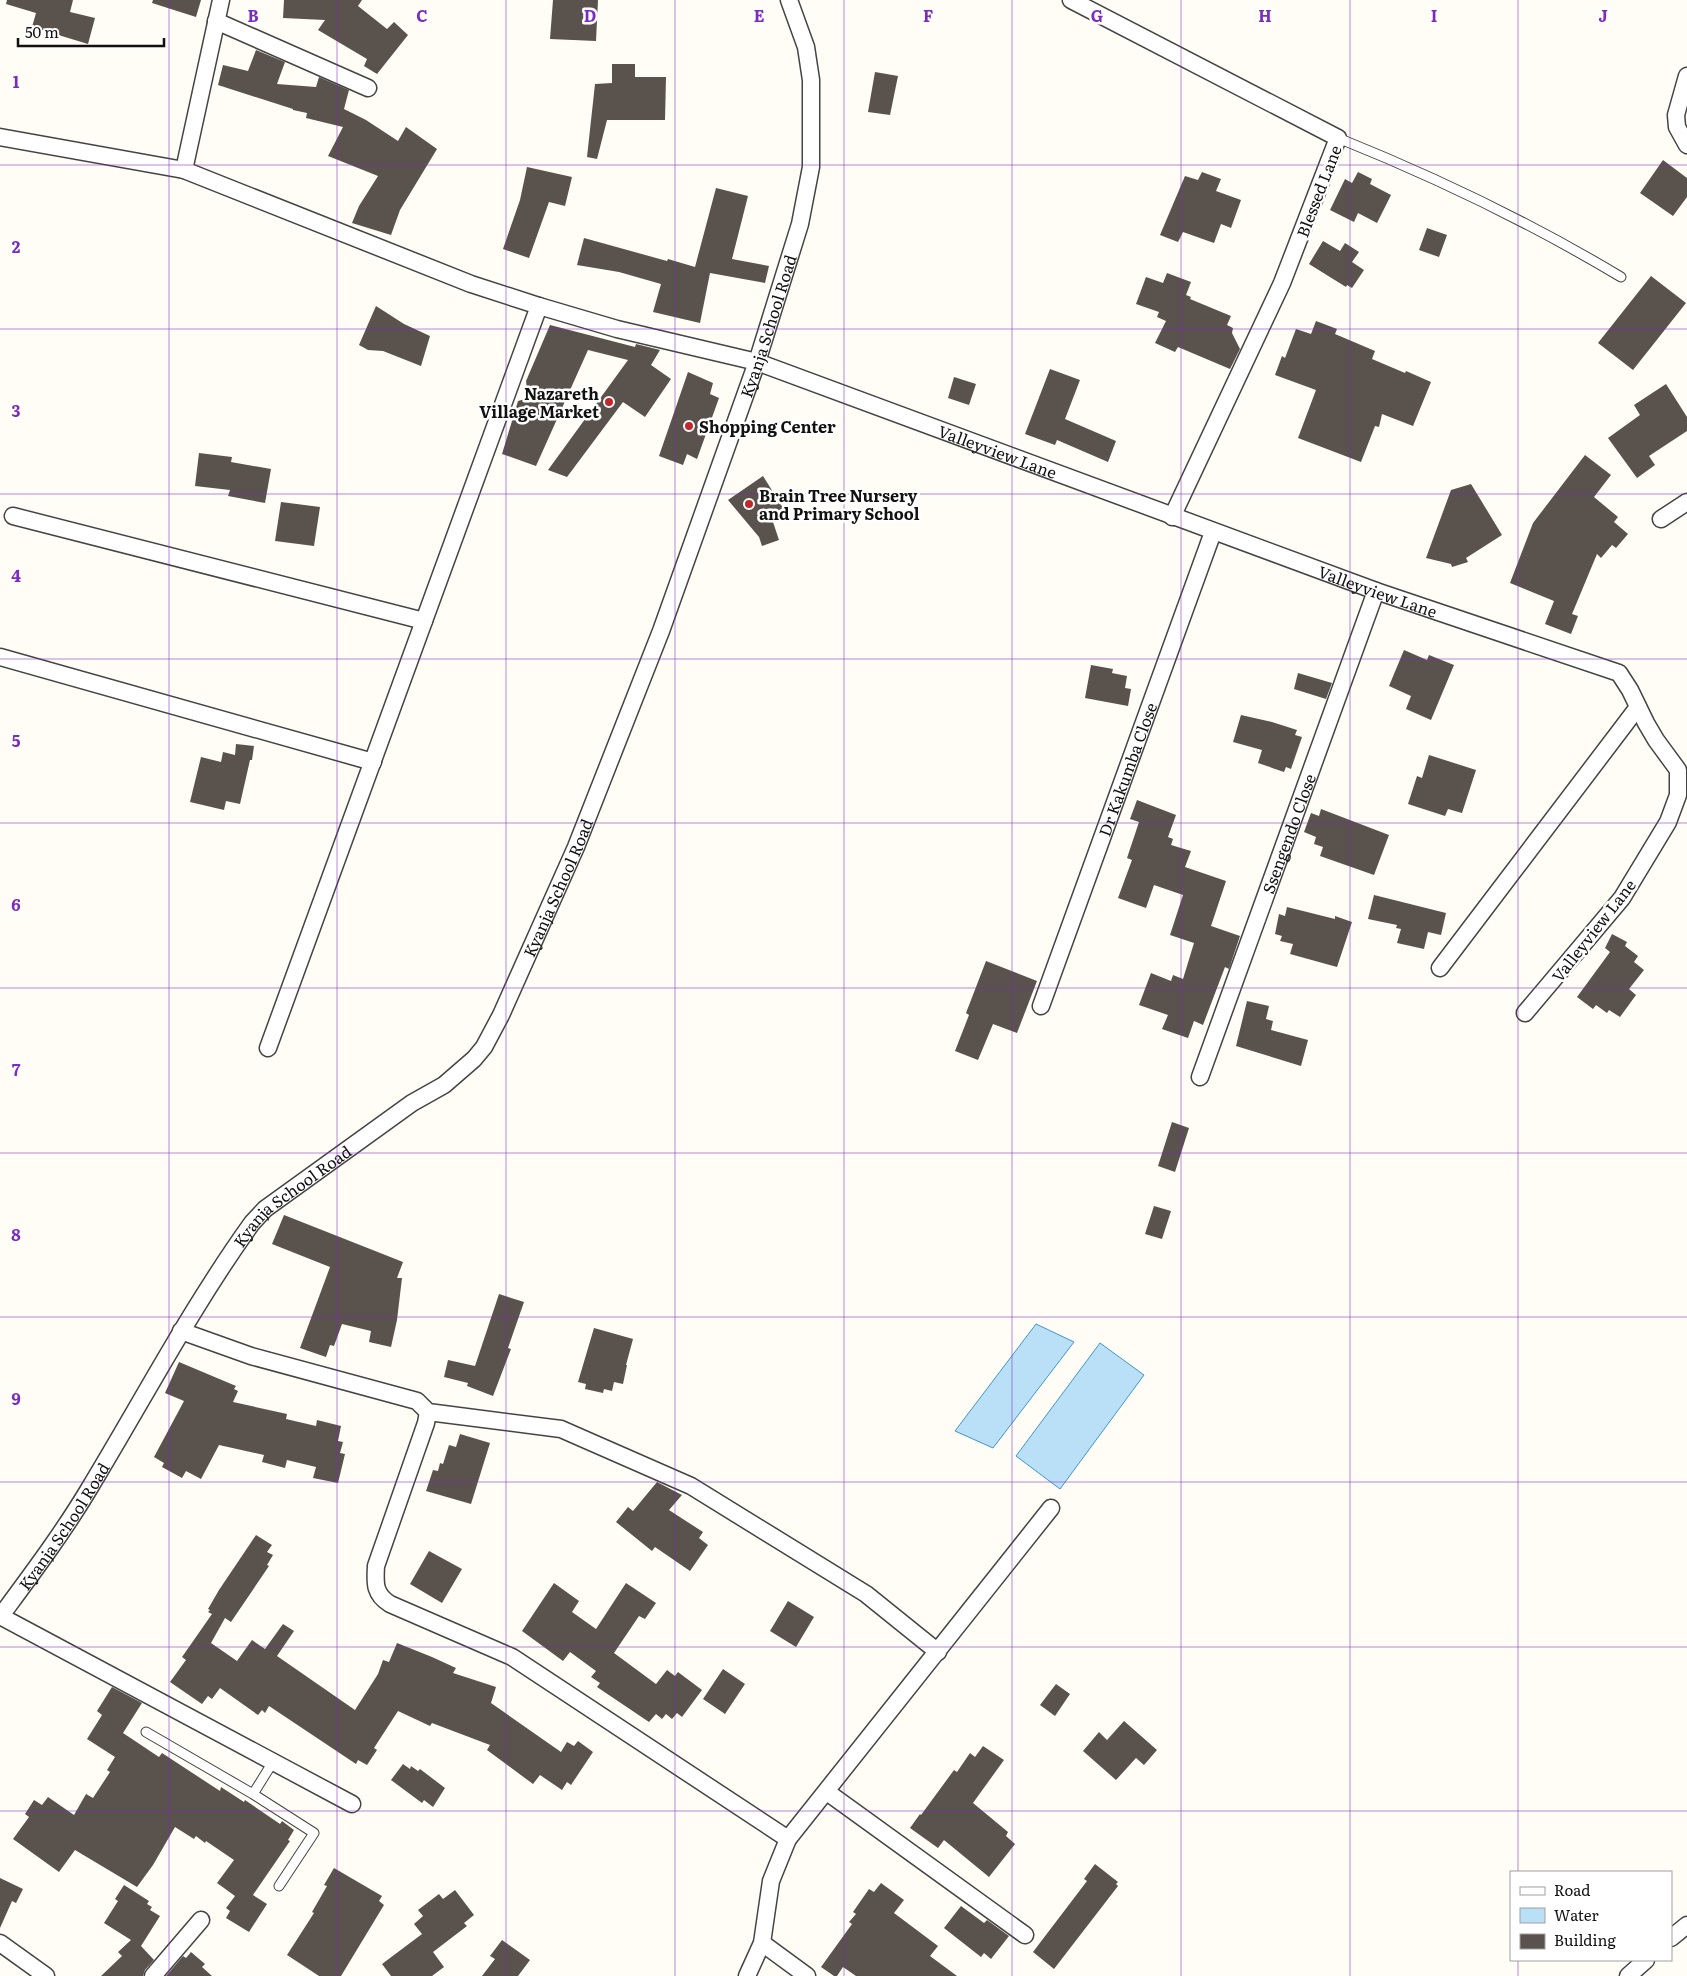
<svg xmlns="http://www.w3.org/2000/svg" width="1687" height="1976" viewBox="0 0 1687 1976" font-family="Literata,serif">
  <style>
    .water { fill: #b9e0f7; stroke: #3f96cf }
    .building { fill: #5a524d }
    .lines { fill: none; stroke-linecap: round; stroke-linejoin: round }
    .service-casing { stroke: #444; stroke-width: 11 }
    .minor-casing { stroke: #444; stroke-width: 19 }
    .service { stroke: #fff; stroke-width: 9 }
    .minor { stroke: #fff; stroke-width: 16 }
    .grid { fill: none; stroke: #7b2cbf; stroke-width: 1; stroke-opacity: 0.55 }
    .poi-dot { fill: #c4262e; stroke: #fff; stroke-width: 2 }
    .labels { text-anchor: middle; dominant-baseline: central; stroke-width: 5; stroke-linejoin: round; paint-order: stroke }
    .street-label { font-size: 16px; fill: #111; stroke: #fff }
    .poi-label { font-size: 16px; font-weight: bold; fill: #111; stroke: #fff; text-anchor: start }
    .grid-label { font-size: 16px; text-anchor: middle; font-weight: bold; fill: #7b2cbf; stroke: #fff; stroke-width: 5; stroke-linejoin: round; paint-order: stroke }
  </style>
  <rect width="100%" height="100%" fill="#fffdf5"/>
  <!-- water -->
  <path class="water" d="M1036 1324 1074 1342 993 1448 955 1431Z
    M1100 1343 1144 1375 1060 1489 1016 1456Z"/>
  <!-- building -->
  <path class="building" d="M7 0H73L70 12 95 18 88 44 32 27 36 13 6 4Z
    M153 0H201L196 17 152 3Z
    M284 0H362L358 6 387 29 394 22 408 35 377 74 364 66 367 59 318 30 325 20 283 18Z
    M553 0H598L596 41 550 39Z
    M256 50 285 62 277 84 316 87 319 77 349 90 344 109 366 120 398 141 406 127 437 149 400 210 391 235 352 223 359 206 378 176 328 156 343 127 306 118 307 113 293 110V109L218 85 223 65 248 71Z
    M612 64H635V77H666L665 120H607L597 159 587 157 595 84 612 83Z
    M875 72 898 76 890 115 868 112Z
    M1663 160 1687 178V197L1673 216 1640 193Z
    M527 167 572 177 565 206 549 202 529 258 503 249 520 200Z
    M1202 172 1221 179 1216 191 1241 200 1231 228 1221 224 1214 243 1183 232 1178 242 1160 235 1185 176 1198 180Z
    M1358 172 1372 179 1370 184 1391 195 1377 223 1358 213 1354 222 1330 210 1345 179 1352 183Z
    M716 188 748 196 732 259 769 266 765 283 710 273 700 323 653 312 661 284 619 272 577 265 584 238 667 261 668 259 695 267Z
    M1427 228 1447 235 1439 257 1419 250Z
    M1323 241 1340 251 1345 243 1359 252 1352 262 1364 270 1352 288 1347 285 1346 287 1309 264Z
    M1167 273 1191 282 1186 295 1191 297 1190 299 1231 316 1227 325 1233 328 1232 333 1240 349 1230 369 1178 347 1175 352 1155 343 1166 321 1157 317 1159 312 1136 304 1146 277 1163 283Z
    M1651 276 1686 303 1633 370 1598 343Z
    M376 306 404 324 430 336 421 366 383 351 368 350 359 345Z
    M1316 321 1337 329 1335 334 1375 351 1372 359 1405 373 1406 371 1431 382 1413 426 1382 414 1379 427 1375 426 1361 462 1298 438 1316 390 1275 375 1282 356 1285 358 1296 329 1311 334Z
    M550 325 635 347 636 344 660 350 651 365 671 379 645 417 623 402 567 477 548 470 628 360 588 350 536 466 502 454 518 401 528 398 526 381Z
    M1050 369 1080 380 1065 419 1116 441 1108 462 1057 440 1055 445 1025 434Z
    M688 372 713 383 710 394 719 398 697 459 687 454 683 465 659 456Z
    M954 377 976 384 969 405 948 398Z
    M1666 384 1687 417V431L1649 456 1655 465 1637 478 1608 438 1640 415 1634 405Z
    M199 453 232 457 231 462 271 469 265 503 228 496 230 490 195 486Z
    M1585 455 1611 475 1594 497 1618 517 1614 522 1628 534 1616 548 1612 545 1601 558 1597 554 1572 614 1578 616 1571 634 1545 624 1554 601 1510 583 1533 523Z
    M763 476 788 516 773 522 779 540 762 546 759 537 728 500Z
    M1471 484 1502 535 1466 558 1468 562 1452 567 1451 564 1426 558 1451 490Z
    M281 502 320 507 314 546 275 541Z
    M1404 650 1427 660 1429 655 1454 665 1431 720 1406 709 1411 696 1389 686Z
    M1091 665 1113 669 1112 673 1127 676 1125 688 1131 689 1128 706 1085 698Z
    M1298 673 1332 683 1326 699 1294 689Z
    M1241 715 1272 722 1297 730 1295 735 1302 737 1291 769 1286 767 1284 772 1258 763 1262 750 1233 742Z
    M236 744 254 746 252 760H250L240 804 226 801 224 810 190 802 201 757 221 762 223 752 235 755Z
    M1429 755 1476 770 1462 813 1448 809 1445 816 1408 804 1417 776 1422 778Z
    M1137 800 1176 815 1168 837 1173 839 1171 845 1191 851 1185 867 1226 881 1211 926 1240 936 1229 969 1225 967 1203 1025 1194 1021 1188 1038 1162 1029 1168 1015 1139 1005 1151 973 1171 981 1173 975 1183 979 1194 943 1170 935 1183 895 1154 885 1146 908 1118 898 1132 860 1127 858 1139 822 1130 819Z
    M1321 809 1389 835 1374 875 1320 856 1323 847 1314 844 1316 837 1304 832 1311 813 1319 816Z
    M1374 895 1446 913 1441 935 1428 932 1424 949 1397 943 1401 929 1396 928 1397 925 1368 919Z
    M1287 907 1335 919V916L1352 922 1337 967 1290 954 1293 944 1280 941 1282 936 1275 934 1279 914 1285 916Z
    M1612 934 1627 942 1625 946 1638 956 1634 962 1644 970 1629 989 1636 995 1620 1017 1609 1010 1607 1013 1596 1005 1593 1009 1577 997 1610 952 1605 948Z
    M986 961 1037 981 1017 1033 993 1024 978 1060 955 1051 969 1015 966 1013Z
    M1247 1001 1269 1006 1266 1019 1273 1021 1271 1030 1308 1040 1301 1066 1236 1046Z
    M1172 1122 1189 1128 1175 1172 1158 1166Z
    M1154 1206 1171 1211 1162 1239 1145 1234Z
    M284 1215 403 1262 397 1278H402L397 1320 391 1347 369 1342 371 1331 342 1324 334 1346 330 1345 326 1357 300 1348 330 1267 272 1244Z
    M499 1294 524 1302 508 1348 511 1349 493 1396 467 1386 468 1383 444 1377 448 1360 475 1366Z
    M594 1328 633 1339 626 1365H627L623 1384 614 1382 612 1391 604 1389 603 1393 585 1389 586 1384 578 1382Z
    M179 1362 236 1386 234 1389 238 1391 233 1402 287 1414 286 1419 316 1426 317 1420 341 1426 338 1441 343 1442 340 1453 345 1454 338 1483 313 1478 316 1467 287 1460 285 1468 262 1462 264 1455 219 1445 201 1479 186 1471 182 1478 162 1467 164 1463 154 1457 184 1401 165 1393Z
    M460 1434 490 1443 471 1504 426 1491 433 1470 438 1471 440 1463 443 1464 449 1445 456 1447Z
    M657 1482 682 1495 669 1510 703 1532 699 1538 708 1545 690 1571 655 1547 652 1551 616 1522 628 1507 633 1511Z
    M256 1535 272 1545 267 1552 273 1555 267 1565 269 1566 231 1622 225 1618 211 1643 237 1661 252 1640 265 1649 283 1624 294 1631 277 1656 355 1710 378 1674 383 1660 389 1662 397 1643 432 1657 456 1668 453 1673 496 1687 491 1703 561 1752 567 1742 574 1746 578 1741 593 1752 571 1785 567 1782 562 1790 540 1775 533 1784 487 1750 490 1745 432 1723 430 1726 398 1711 374 1748 377 1750 367 1765 358 1760 356 1764 269 1706 265 1713 262 1710 258 1715 220 1688 212 1699 208 1696 202 1704 170 1682 186 1660 182 1657 212 1614 208 1612 210 1610 208 1609 219 1590Z
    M429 1551 462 1569 442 1603 410 1584Z
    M554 1583 579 1601 572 1612 596 1629 626 1583 656 1603 645 1619 639 1616 614 1653 656 1684 667 1670 675 1676 678 1672 702 1690 682 1717 677 1713 672 1719 666 1714 662 1719 656 1714 649 1722 597 1687 600 1683 591 1677 596 1671 570 1652 563 1661 522 1631Z
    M788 1601 814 1617 796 1647 770 1631Z
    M723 1669 745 1684 725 1714 703 1699Z
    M1056 1684 1070 1694 1055 1716 1040 1705Z
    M112 1687 142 1703 123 1733 159 1757 162 1753 220 1791 221 1787 244 1802 245 1800 280 1824 282 1821 294 1830 288 1840 290 1841 253 1895 267 1904 249 1932 226 1918 230 1911 226 1908 235 1896 217 1883 234 1860 206 1841 205 1843 196 1836 194 1839 175 1827 153 1865 137 1887 75 1850 59 1872 13 1839 29 1817 25 1814 34 1800 42 1805 48 1797 74 1815 86 1794 93 1798 110 1772 107 1770 115 1757 87 1739 102 1715 97 1711Z
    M1124 1721 1157 1750 1144 1765 1136 1758 1116 1780 1083 1751 1099 1732 1107 1740Z
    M983 1746 1004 1760 973 1803 1008 1832 1006 1836 1015 1844 989 1877 944 1840 938 1848 910 1828 920 1814 921 1815 954 1770 957 1772 970 1753 975 1757Z
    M403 1764 410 1769 411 1766 418 1771 420 1769 445 1788 433 1807 424 1800 422 1803 391 1780Z
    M1095 1864 1118 1882 1116 1884 1118 1886 1054 1969 1033 1952 1087 1881 1084 1879Z
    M334 1868 382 1896 379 1901 384 1905 341 1976H319L287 1955 314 1913 312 1912 327 1886 324 1885Z
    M0 1878 23 1889 16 1903 12 1901 0 1928Z
    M881 1883 904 1900 894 1913 938 1946 930 1956 957 1976H856L843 1967 837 1976H834L821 1967 852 1924 849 1922 856 1914 853 1912 869 1889 874 1892Z
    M124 1885 149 1901 147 1904 152 1907 150 1910 160 1916 141 1946 154 1960 145 1970 143 1976H101L122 1956 118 1952 131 1940 104 1923 118 1901 115 1899Z
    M455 1890 474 1915 464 1923 467 1926 433 1952 444 1967 432 1976H391L382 1964 422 1934 414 1924 423 1916 418 1910 439 1894 443 1899Z
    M961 1906 984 1923 987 1920 1009 1936 991 1959 984 1953 981 1957 944 1928Z
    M502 1940 530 1960 518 1976H482L495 1959 490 1956Z
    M191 1952 205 1964 202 1967 212 1976H166L183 1956 186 1958Z"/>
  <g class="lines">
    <defs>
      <path id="service" d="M1338 138C1435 177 1531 223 1621 277
        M146 1732 253 1794 273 1762
        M253 1794 314 1833 279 1886"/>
      <g id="minor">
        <path d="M1071 0 1338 138 1282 283 1172 517"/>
        <path d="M216 21 368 88"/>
        <path d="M1687 76 1676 115 1677 127 1687 145"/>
        <path id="s1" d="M0 137 184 170 471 284 539 306 617 329 757 362 1376 591 1619 673 1630 690 1646 723 1656 740 1678 770V795L1668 822 1622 898 1525 1013"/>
        <path d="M184 170 221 0"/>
        <path d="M13 516 424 621"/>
        <path d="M1661 519 1687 502"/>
        <path d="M0 657 373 762"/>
        <path d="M1440 968 1638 707"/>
        <path id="s2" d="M1041 1006 1213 532"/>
        <path d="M268 1048 539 306"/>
        <path id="s3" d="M1200 1077 1376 591"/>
        <path d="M181 1331 251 1356 417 1401 428 1412 561 1429 691 1486 866 1594 938 1652"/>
        <path d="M428 1412 426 1423 376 1566C375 1583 374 1594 390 1604L512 1657 788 1839"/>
        <path d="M0 1616 352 1804"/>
        <path id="s4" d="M0 1617C31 1575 62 1534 89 1489 143 1400 191 1308 252 1223L265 1209 412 1103 444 1085 474 1059 484 1047 501 1015 576 847 661 631 757 362 800 224 811 167V80L806 47 789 0"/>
        <path d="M827 1792 1025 1935"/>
        <path d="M1671 1938 1687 1925"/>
        <path d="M0 1943 46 1976"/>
        <path d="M762 1943 807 1976"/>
        <path d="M153 1976 201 1920"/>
        <path d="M747 1976 762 1943 771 1881 788 1839 1051 1508"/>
        <path d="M1628 1976 1646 1960"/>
      </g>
    </defs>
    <!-- service casing -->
    <use href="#service" class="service-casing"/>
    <!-- minor casing -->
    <use href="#minor" class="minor-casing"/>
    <!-- service -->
    <use href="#service" class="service"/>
    <!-- minor -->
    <use href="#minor" class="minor"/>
  </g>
  <!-- grid -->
  <path class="grid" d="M169 0V1976M337 0V1976M506 0V1976M675 0V1976M844 0V1976M1012 0V1976M1181 0V1976M1350 0V1976M1518 0V1872M0 165H1687M0 329H1687M0 494H1687M0 659H1687M0 823H1687M0 988H1687M0 1153H1687M0 1317H1687M0 1482H1687M0 1647H1687M0 1811H1687M1518 1960V1976"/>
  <!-- markers -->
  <g class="poi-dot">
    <circle cx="609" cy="402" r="5"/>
    <circle cx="689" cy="426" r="5"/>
    <circle cx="749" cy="504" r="5"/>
  </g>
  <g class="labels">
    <!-- street labels -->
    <g class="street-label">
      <text transform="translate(1318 191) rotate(-69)">Blessed Lane</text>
      <text stroke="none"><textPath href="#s4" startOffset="1536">Kyanja School Road</textPath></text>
      <text stroke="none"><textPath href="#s1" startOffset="1049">Valleyview Lane</textPath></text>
      <text stroke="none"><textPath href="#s1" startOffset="1454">Valleyview Lane</textPath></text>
      <text stroke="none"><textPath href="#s2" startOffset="252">Dr Kakumba Close</textPath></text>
      <text stroke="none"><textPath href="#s3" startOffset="259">Ssengendo Close</textPath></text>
      <text stroke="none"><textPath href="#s4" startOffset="936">Kyanja School Road</textPath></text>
      <text transform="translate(1593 930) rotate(-52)">Valleyview Lane</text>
      <text stroke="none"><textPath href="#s4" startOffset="516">Kyanja School Road</textPath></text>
      <text stroke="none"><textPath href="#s4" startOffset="111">Kyanja School Road</textPath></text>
    </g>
    <!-- poi labels -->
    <g class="poi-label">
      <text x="599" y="393" text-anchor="end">Nazareth<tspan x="599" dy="18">Village Market</tspan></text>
      <text x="699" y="426">Shopping Center</text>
      <text x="759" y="495">Brain Tree Nursery<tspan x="759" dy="18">and Primary School</tspan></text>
    </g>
  </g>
  <g class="grid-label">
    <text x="253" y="22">B</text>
    <text x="422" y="22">C</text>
    <text x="590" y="22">D</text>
    <text x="759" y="22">E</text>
    <text x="928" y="22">F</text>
    <text x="1097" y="22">G</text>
    <text x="1265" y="22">H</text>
    <text x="1434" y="22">I</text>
    <text x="1603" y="22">J</text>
    <text x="16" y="88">1</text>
    <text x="16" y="253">2</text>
    <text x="16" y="417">3</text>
    <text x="16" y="582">4</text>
    <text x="16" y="747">5</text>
    <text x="16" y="911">6</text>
    <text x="16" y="1076">7</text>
    <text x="16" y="1241">8</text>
    <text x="16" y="1405">9</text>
  </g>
  <!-- legend -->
  <rect x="1510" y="1871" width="162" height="90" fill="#ffffff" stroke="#a0a0a0"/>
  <rect x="1520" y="1887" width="25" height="8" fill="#ffffff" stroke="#a0a0a0"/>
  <text x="1554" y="1896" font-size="15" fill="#111111">Road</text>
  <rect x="1520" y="1908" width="25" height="15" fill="#b9e0f7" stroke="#a0a0a0"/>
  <text x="1554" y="1921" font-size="15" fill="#111111">Water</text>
  <rect x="1520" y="1934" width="25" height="15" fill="#5a524d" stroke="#a0a0a0"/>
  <text x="1554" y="1946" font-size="15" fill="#111111">Building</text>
  <!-- scale -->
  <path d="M18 38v8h146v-8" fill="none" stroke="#111111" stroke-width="2.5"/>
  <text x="25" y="38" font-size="15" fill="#111111" stroke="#ffffff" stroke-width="4" paint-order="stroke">50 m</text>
</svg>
